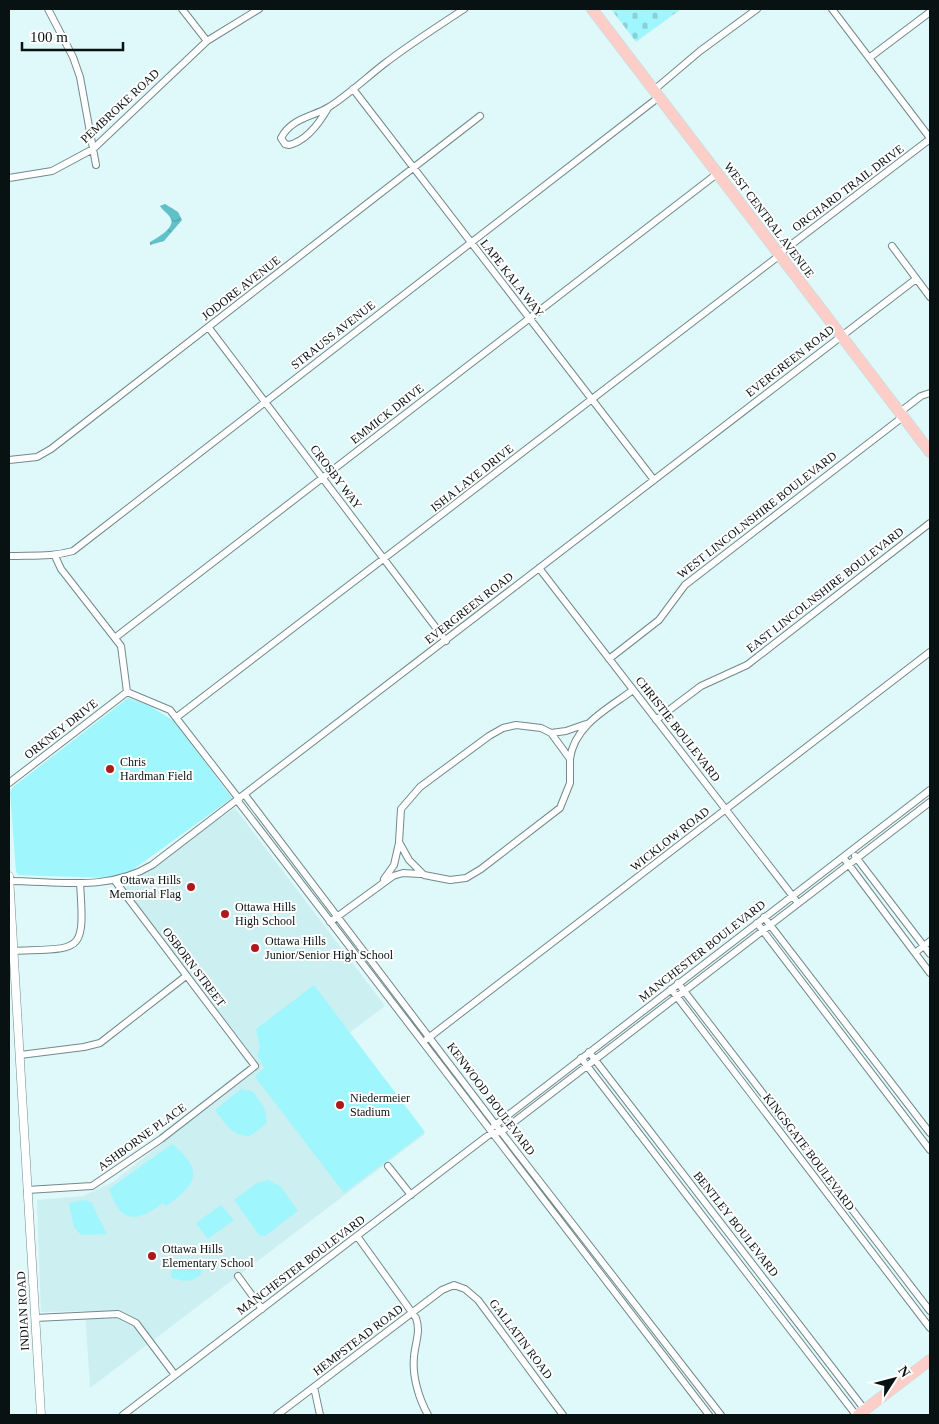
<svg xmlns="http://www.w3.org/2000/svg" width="939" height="1424" viewBox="0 0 939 1424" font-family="Georgia,serif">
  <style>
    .built { fill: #cceff1 }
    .green { fill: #9ff6fc }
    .cemetery { fill: url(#cemetery-stones) }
    .water { fill: url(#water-waves) }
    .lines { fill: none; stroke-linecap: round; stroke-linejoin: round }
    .minor-casing { stroke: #73898b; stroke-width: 8 }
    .tertiary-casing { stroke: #73898b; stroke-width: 9 }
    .primary-casing { stroke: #d8d9d9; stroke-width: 12 }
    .minor { stroke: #fff; stroke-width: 6 }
    .tertiary { stroke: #fff; stroke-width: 8 }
    .primary { stroke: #fdcec8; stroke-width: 10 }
    .poi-dot { fill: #ac1a1d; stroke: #fff; stroke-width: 2 }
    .labels { text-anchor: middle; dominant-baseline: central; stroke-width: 4; stroke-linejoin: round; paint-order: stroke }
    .street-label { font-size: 12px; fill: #091212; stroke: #fff }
    .poi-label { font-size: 12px; fill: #091212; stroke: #fff; text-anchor: start }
  </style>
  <defs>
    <pattern id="cemetery-stones" width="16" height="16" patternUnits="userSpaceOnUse" patternTransform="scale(1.25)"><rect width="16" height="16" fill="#9ff6fc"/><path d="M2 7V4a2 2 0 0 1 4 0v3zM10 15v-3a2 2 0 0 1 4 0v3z" fill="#88d2d7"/></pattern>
    <pattern id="water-waves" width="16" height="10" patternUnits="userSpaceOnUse" patternTransform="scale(1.25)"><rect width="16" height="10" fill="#61c1c8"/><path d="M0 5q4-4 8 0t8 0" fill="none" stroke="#53a5ab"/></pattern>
  </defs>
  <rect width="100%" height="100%" fill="#dff8fa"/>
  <!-- built -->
  <path class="built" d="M235 808 385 1006 349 1033 425 1134 90 1388 85 1311 41 1312 37 1200 83 1196 113 1182 256 1069V1065L126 889V884Z"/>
  <!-- green -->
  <path class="green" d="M128 698 150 706 174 721 232 798 131 871 109 878 19 875 16 872 10 792 13 787Z
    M314 985 425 1132 344 1193 256 1078V1075L264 1068 257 1055 260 1048 256 1029Z
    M241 1089 252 1091C261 1102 268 1109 266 1124L250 1136C230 1135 226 1124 215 1110Z
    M172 1144C205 1170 197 1185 166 1206L163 1203C136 1223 121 1224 109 1189Z
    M268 1180 281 1187 298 1211 265 1236 259 1235 234 1200 257 1183Z
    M85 1200 91 1202 107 1234 81 1235 74 1227 69 1203Z
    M221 1205 234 1220 208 1239 196 1223Z
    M201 1265V1274C192 1283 182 1282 171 1277L173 1267Z"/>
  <!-- cemetery -->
  <path class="cemetery" d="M611 9H681L636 42Z"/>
  <!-- water -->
  <path class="water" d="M165 204 178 212 182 220 164 241 150 245V242C157 238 175 228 171 219 169 214 163 211 160 206Z"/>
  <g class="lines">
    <defs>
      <path id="minor" d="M48 9 73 57 80 77 96 165
        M182 9 207 41
        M832 9 930 138
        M869 58 930 12
        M353 89 654 480
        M654 90 700 51 757 9
        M328 108C320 122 306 141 289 145L285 144 281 138C291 118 313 117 329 107 348 95 366 78 384 64 410 44 437 27 464 9
        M9 178 52 171 93 149 207 41 259 9
        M892 246 930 297
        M779 254 930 139
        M209 328 446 641
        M900 412 921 396 930 393
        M9 460 37 457 51 449 480 116
        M9 556C31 555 52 557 73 551L659 97
        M55 556 61 569 121 646 127 692
        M539 568 798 903
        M116 637 718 173
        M609 659 659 620 685 585 904 416
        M127 692 170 710 239 799
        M177 717 780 255
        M656 720 701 686 747 665 930 523
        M516 725 541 728 551 733 570 759V783L560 808 481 869 466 878 450 880 424 875 409 860 399 842 401 809 420 787 489 736 503 728Z
        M551 733 566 731 586 724
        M570 759C574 725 609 708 633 690
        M9 783 127 692
        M245 795 495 1124 721 1415
        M237 800 709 1415
        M855 856 930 954
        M843 857 930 973
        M384 879 394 865 399 843
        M9 881C59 881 107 892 152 865L916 279
        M764 917 930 1133
        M330 922 393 876 403 873 420 874
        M757 923 930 1150
        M14 951C82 948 85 955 80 883
        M915 953 930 941
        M678 983 930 1311
        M671 989 930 1328
        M427 1039 930 652
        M589 1052 865 1410
        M20 1055 84 1047 100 1043 186 976
        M581 1058 856 1415
        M494 1126 930 790
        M388 1166 411 1195
        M27 1190 92 1186 161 1139 255 1066 115 881
        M357 1236 416 1318C421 1332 415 1343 414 1357 412 1376 419 1399 428 1415
        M238 1276 262 1309
        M35 1318 118 1314 136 1323 175 1375
        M314 1387 320 1415
        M123 1415 486 1137 492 1133 501 1132 930 802
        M277 1415 442 1290 454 1285 465 1289 478 1300 563 1415"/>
      <path id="tertiary" d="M9 876 41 1415"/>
      <path id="primary" d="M592 9 930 452
        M858 1415 930 1360"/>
    </defs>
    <!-- minor casing -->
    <use href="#minor" class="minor-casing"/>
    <!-- tertiary casing -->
    <use href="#tertiary" class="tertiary-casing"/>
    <!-- primary casing -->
    <use href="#primary" class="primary-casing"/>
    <!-- minor -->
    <use href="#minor" class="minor"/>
    <!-- tertiary -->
    <use href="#tertiary" class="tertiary"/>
    <!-- primary -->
    <use href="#primary" class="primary"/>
  </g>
  <!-- markers -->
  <g class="poi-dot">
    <circle cx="110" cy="769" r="5"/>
    <circle cx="191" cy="887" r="5"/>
    <circle cx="225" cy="914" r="5"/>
    <circle cx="255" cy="948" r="5"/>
    <circle cx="340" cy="1105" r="5"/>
    <circle cx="152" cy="1256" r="5"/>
  </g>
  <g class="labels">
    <!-- street labels -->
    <g class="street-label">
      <text transform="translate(120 106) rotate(-43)">PEMBROKE ROAD</text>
      <text transform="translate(848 188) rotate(-37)">ORCHARD TRAIL DRIVE</text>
      <text transform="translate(769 220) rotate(53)">WEST CENTRAL AVENUE</text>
      <text transform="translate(512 278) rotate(52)">LAPE KALA WAY</text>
      <text transform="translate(241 288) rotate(-38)">JODORE AVENUE</text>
      <text transform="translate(333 335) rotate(-38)">STRAUSS AVENUE</text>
      <text transform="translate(790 361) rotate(-38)">EVERGREEN ROAD</text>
      <text transform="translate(387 414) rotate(-38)">EMMICK DRIVE</text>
      <text transform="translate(336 477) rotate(53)">CROSBY WAY</text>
      <text transform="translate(472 478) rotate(-38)">ISHA LAYE DRIVE</text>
      <text transform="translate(757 515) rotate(-38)">WEST LINCOLNSHIRE BOULEVARD</text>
      <text transform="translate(825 590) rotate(-38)">EAST LINCOLNSHIRE BOULEVARD</text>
      <text transform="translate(469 608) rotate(-38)">EVERGREEN ROAD</text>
      <text transform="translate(61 729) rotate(-38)">ORKNEY DRIVE</text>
      <text transform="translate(678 729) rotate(52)">CHRISTIE BOULEVARD</text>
      <text transform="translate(670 839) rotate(-38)">WICKLOW ROAD</text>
      <text transform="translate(702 951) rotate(-38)">MANCHESTER BOULEVARD</text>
      <text transform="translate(194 967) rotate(53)">OSBORN STREET</text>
      <text transform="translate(491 1099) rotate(53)">KENWOOD BOULEVARD</text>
      <text transform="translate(142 1137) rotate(-36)">ASHBORNE PLACE</text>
      <text transform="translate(809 1152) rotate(53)">KINGSGATE BOULEVARD</text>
      <text transform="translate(736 1224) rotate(52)">BENTLEY BOULEVARD</text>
      <text transform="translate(301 1265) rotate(-37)">MANCHESTER BOULEVARD</text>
      <text transform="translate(23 1311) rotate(-93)">INDIAN ROAD</text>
      <text transform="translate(521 1339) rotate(53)">GALLATIN ROAD</text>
      <text transform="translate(358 1340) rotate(-37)">HEMPSTEAD ROAD</text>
    </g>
    <!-- poi labels -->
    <g class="poi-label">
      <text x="120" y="762">Chris<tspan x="120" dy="14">Hardman Field</tspan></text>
      <text x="181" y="880" text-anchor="end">Ottawa Hills<tspan x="181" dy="14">Memorial Flag</tspan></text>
      <text x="235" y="907">Ottawa Hills<tspan x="235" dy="14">High School</tspan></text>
      <text x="265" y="941">Ottawa Hills<tspan x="265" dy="14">Junior/Senior High School</tspan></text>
      <text x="350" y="1098">Niedermeier<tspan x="350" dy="14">Stadium</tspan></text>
      <text x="162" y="1249">Ottawa Hills<tspan x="162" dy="14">Elementary School</tspan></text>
    </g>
  </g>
  <!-- border -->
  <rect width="939" height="1424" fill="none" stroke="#091212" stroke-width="20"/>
  <!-- north arrow -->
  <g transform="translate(894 1379) rotate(54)" stroke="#ffffff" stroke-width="4" paint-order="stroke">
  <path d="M0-4L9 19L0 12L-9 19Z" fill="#091212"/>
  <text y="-8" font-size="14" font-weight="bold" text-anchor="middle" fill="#091212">N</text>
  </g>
  <!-- scale -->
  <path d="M22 42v8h101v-8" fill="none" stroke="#091212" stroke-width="2.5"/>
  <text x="30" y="42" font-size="15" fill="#091212" stroke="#ffffff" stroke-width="4" paint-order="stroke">100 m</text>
</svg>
